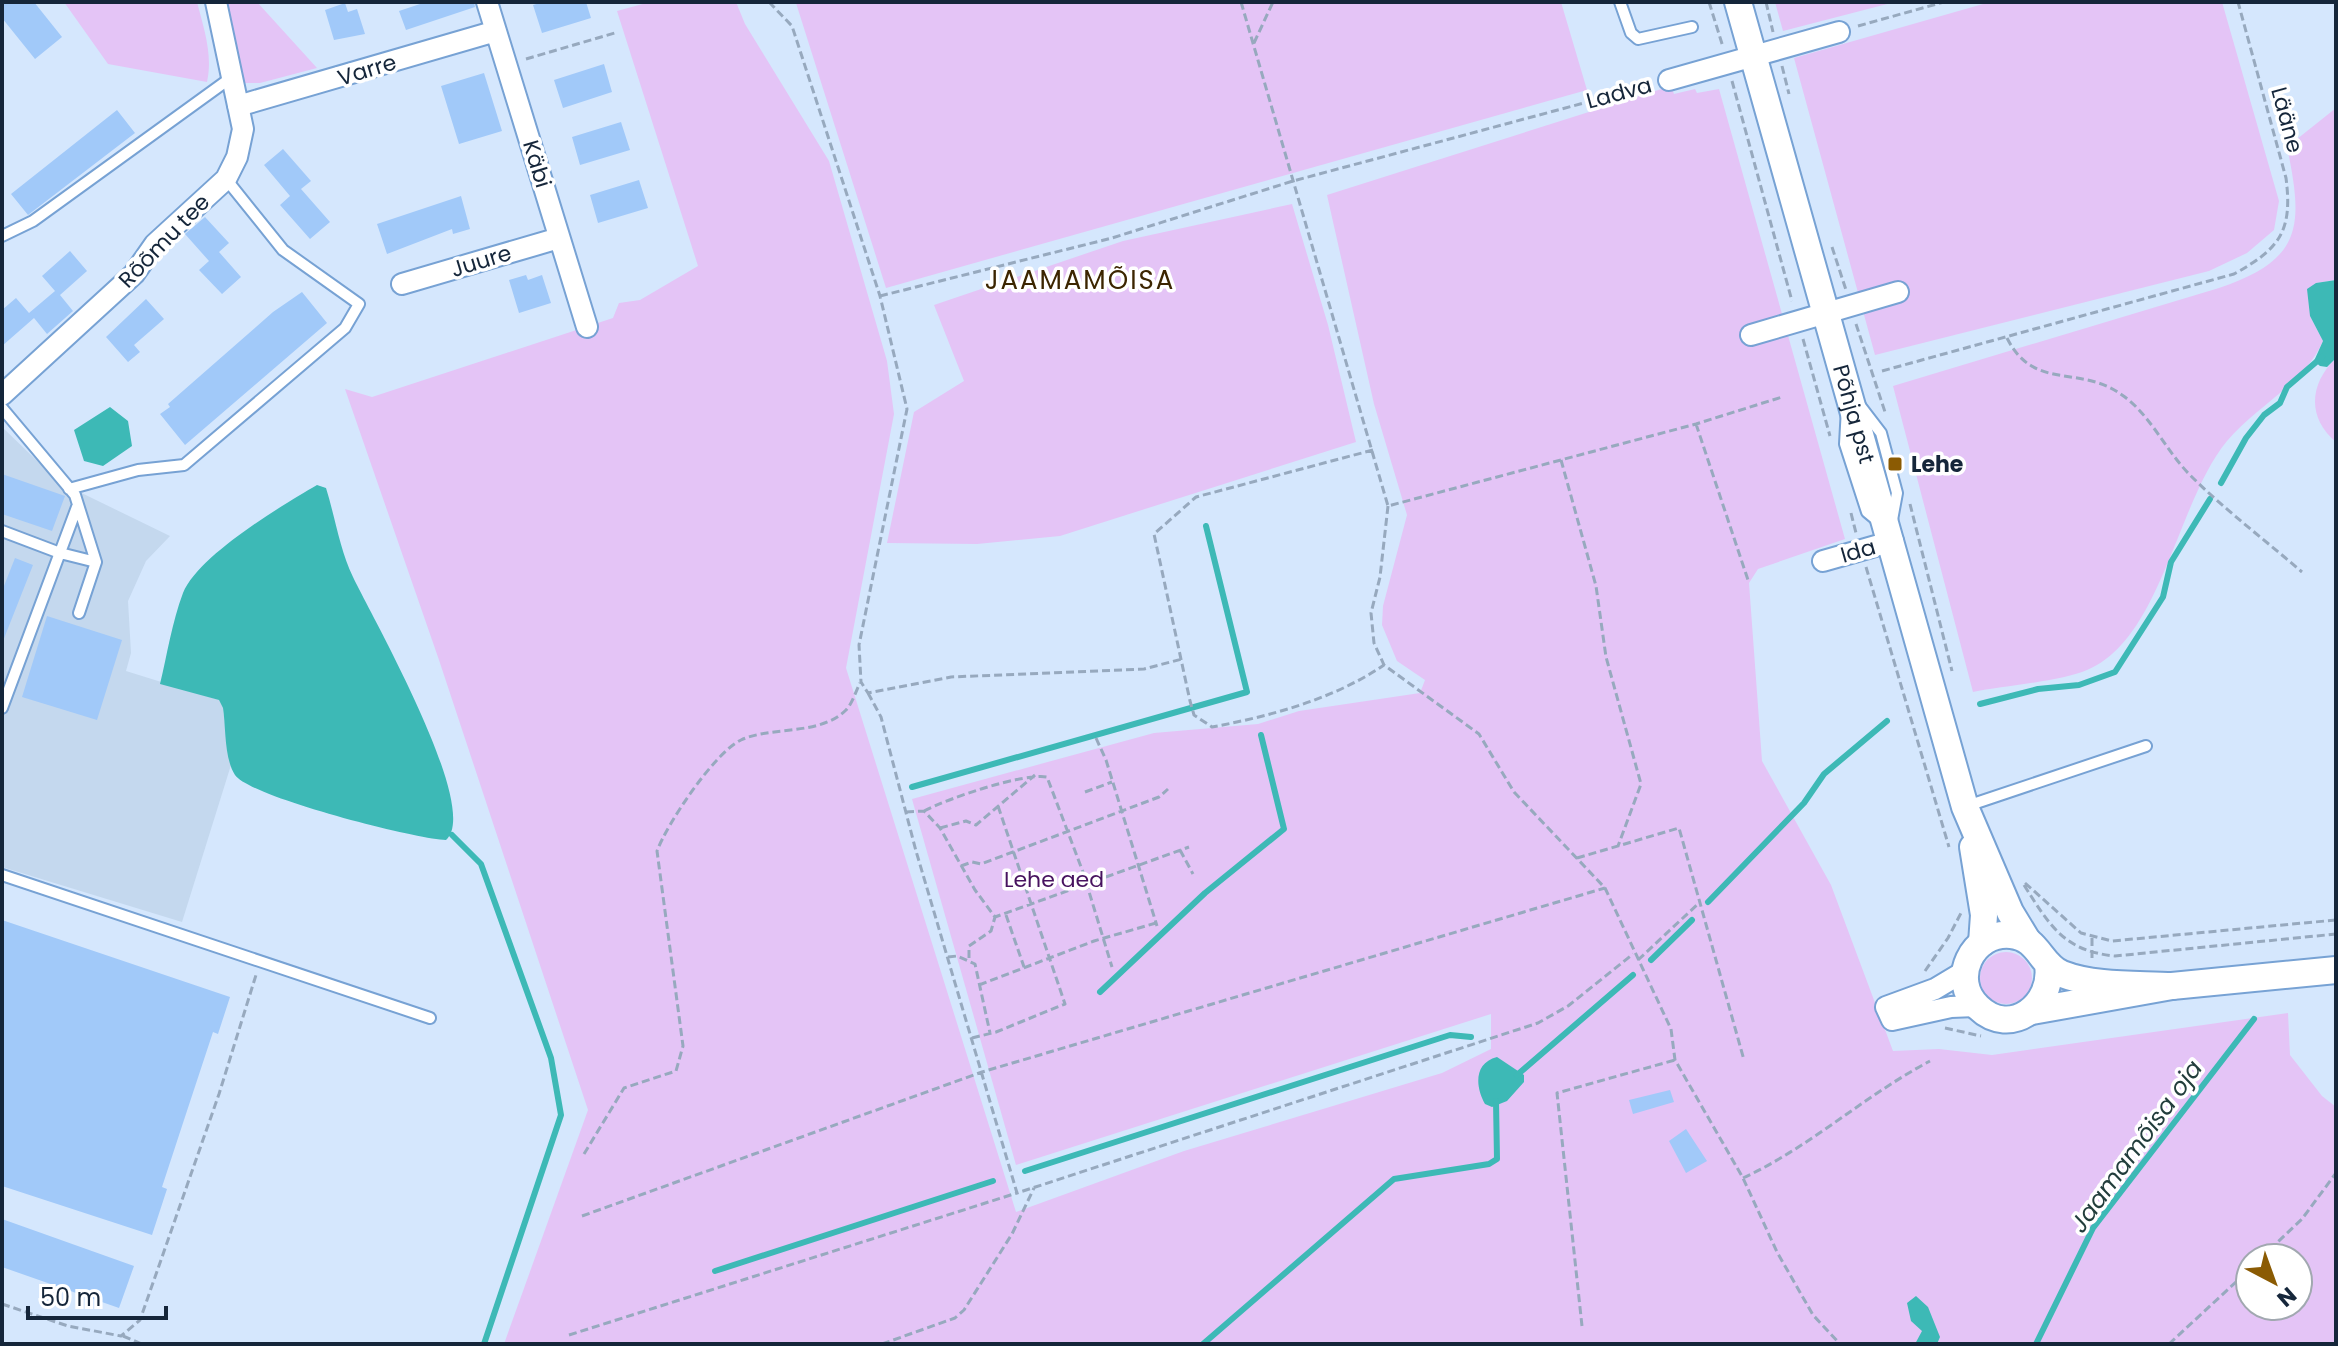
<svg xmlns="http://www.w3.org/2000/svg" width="2338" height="1346" viewBox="0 0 2338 1346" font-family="Poppins,sans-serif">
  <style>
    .built { fill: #c4d8ee }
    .green { fill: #e4c4f6; fill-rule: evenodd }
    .water { fill: #3db9b6 }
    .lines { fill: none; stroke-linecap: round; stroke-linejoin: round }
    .stream { stroke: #3db9b6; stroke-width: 6 }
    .building { fill: #a1c9f9 }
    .service-casing { stroke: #77a2d4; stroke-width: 14 }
    .minor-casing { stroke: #77a2d4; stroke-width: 24 }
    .tertiary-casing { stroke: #77a2d4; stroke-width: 30 }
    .path { stroke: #97a9be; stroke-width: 3; stroke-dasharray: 8 4; stroke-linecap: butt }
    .service { stroke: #fff; stroke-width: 10 }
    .minor { stroke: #fff; stroke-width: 20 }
    .tertiary { stroke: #fff; stroke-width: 26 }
    .poi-dot { fill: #8b5b03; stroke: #fff; stroke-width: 3 }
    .labels { text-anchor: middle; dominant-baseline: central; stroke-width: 7; stroke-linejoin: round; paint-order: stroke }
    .street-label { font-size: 22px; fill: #15263a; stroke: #fff }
    .poi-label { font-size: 22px; font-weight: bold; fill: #15263a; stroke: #fff; text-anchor: start }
    .park-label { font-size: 22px; fill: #47125f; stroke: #fff }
    .water-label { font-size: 24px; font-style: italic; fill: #223d3c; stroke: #fff }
    .quarter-label { font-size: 26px; letter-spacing: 2px; fill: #3c2501; stroke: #fff }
  </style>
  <rect width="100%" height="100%" fill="#d5e7fd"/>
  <!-- built -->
  <path class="built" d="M2 427 59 482 170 536 146 561 128 601 131 653 126 671 219 700 223 708 231 765 182 922 2 867Z"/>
  <!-- green -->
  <path class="green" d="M64 2H197C204 29 213 55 207 82L108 64Z
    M227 2H257L317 68 260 83H243Z
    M650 2H736L745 24 829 161 887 361 894 414 846 668 1016 1212 1184 1151 1442 1073 1491 1049V1014L1016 1165 912 799 1154 733 1258 724 1299 711 1420 693 1425 680 1397 661 1382 625 1383 606 1407 515 1374 404 1327 195 1671 86 1674 94 1695 89 1697 93 1719 89 1845 539 1758 569 1749 583 1762 761 1831 885 1893 1051 1939 1049 1992 1055 2288 1013 2290 1055 2322 1096 2336 1107V1344H504L588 1110 439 660 345 389 372 397 613 318 619 303 640 300 698 266 617 11ZM2250 1258H2298V1306H2250Z
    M801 2H1561L1587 90 886 288 796 3Z
    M1775 2H1895L1783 31Z
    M1990 2H2222L2279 201 2274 230 2247 253 2209 271 1875 355 1794 58Z
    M2336 108V280L2316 283 2310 316 2323 341C2304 384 2257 405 2227 441 2176 503 2162 639 2087 670 2063 681 2003 686 1973 692L1893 386 2219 288C2302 260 2304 227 2287 147Z
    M1292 204 1328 325 1356 442 1060 536 977 544 887 543 914 412 964 381 934 305 1123 241Z
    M2336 358V442C2307 418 2309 384 2336 358Z
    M1980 978a26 26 0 1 1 52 0a26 26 0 1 1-52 0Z"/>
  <!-- water -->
  <path class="water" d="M2336 280V358L2327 367 2320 366 2314 361 2323 341 2310 316 2307 289 2316 283Z
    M110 407 128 421 132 446 103 466 84 461 74 430Z
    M317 485 326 488C335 517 340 550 353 577 372 617 482 809 446 840 415 839 250 797 235 775 224 758 226 727 223 708L219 700 160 684C167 655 172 622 183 593 199 555 281 506 317 485Z
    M1497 1057 1524 1075V1082L1507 1101 1492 1107 1485 1104C1475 1086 1474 1063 1497 1057Z
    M1916 1296 1928 1307 1940 1337 1937 1344H1915L1922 1331 1911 1321 1907 1303Z"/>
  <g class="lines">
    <!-- stream -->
    <path class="stream" d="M2221 483 2246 438 2264 415 2280 403 2287 387 2322 357
      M1980 704 2038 689 2079 685 2115 672 2163 597 2171 562 2210 499
      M912 787 1247 692 1206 526
      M452 835 481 864 551 1058 561 1115 484 1344
      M1708 902 1804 803 1824 774 1887 721
      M1651 960 1692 920
      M1100 992 1205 893 1284 829 1261 735
      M1517 1075 1633 975
      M1025 1171 1450 1035 1471 1037
      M715 1271 993 1181
      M1203 1344 1394 1179 1489 1164 1497 1159 1496 1101
      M2036 1344 2093 1228 2254 1019"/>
  </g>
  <!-- building -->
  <path class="building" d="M2 2H34L62 37 35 59 2 18Z
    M426 2H474L475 7 406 30 399 11Z
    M543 2H586L591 18 542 33 533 5Z
    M345 3 348 12 357 9 365 34 334 40 325 10Z
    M604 64 612 92 563 108 554 80Z
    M484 73 502 131 459 144 441 86Z
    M117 110 135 133 28 215 11 194Z
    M621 122 630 150 580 165 572 137Z
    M283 149 311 181 301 189 330 222 310 239 280 205 290 196 264 165Z
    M639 180 648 208 598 223 590 195Z
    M461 196 470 229 453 234 452 229 387 254 377 224Z
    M205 217 229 243 219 252 241 277 222 294 199 270 209 261 185 234Z
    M70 251 87 271 60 295 73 311 47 334 34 318 2 346V310L16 298 29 313 55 291 42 276Z
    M526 275 528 280 542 275 551 303 519 313 509 280Z
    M302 292 327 323 185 445 160 414 170 407 168 404 273 312Z
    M146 299 164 319 134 345 140 352 128 362 106 337Z
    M2 474 65 496 52 531 2 514Z
    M15 558 33 565 3 641 2 591Z
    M47 616 122 640 97 720 22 697Z
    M2 920 230 997 218 1034 213 1032 182 1126 162 1187 167 1189 152 1235 2 1186Z
    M1670 1090 1674 1102 1633 1114 1629 1100Z
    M1686 1129 1707 1161 1686 1173 1669 1141Z
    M2 1219 134 1266 119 1308 2 1267Z"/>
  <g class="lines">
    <defs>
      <path id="service" d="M1620 2 1631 33 1638 39 1692 27
        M2 236 33 221 232 77
        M1848 390 1881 433 1897 493 1890 531 1867 512 1845 444Z
        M2 408 75 495 96 562
        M69 489 138 470 184 465 345 328 359 304 283 250 226 179
        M2 531 60 553 96 562 79 613
        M2 708 77 507
        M1967 806 2146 746
        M2 875 430 1018"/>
      <path id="minor" d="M487 2 587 327
        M1669 80 1839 32
        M238 106 496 31
        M402 284 559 238
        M1751 335 1898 292
        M2 395 134 274 155 244 226 179 237 157 243 129 216 2
        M1823 561 1893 541
        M1965 971 1935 989 1886 1007 1892 1020 1951 1007 1976 1006"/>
      <g id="tertiary">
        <path id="s1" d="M1738 2 1965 807 2010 912 2027 940"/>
        <path d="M1973 847 1984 915 1982 943"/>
        <path d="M2048 965C2054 1004 2011 1039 1978 1007 1949 980 1972 931 2011 935 2039 938 2040 965 2062 974 2095 987 2138 984 2172 986"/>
        <path d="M2032 1011 2172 986 2336 970"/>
      </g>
    </defs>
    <!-- service casing -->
    <use href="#service" class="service-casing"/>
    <!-- minor casing -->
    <use href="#minor" class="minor-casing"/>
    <!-- tertiary casing -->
    <use href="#tertiary" class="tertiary-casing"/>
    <!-- path -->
    <path class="path" d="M769 2 792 26 880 296 907 409 859 645 861 682 868 693 951 677 1144 669 1182 659
      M1241 2 1388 506 1696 424 1782 397
      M1709 2 1723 47
      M1766 2 1773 32
      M1858 26 1944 2
      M1254 43 1273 2
      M526 59 618 32
      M1782 66 1789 94
      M1732 81 1792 301
      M1832 247 1846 290
      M880 296 1112 238 1293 181 1651 85
      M1856 324 1886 415
      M2007 338C2034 392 2080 364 2122 395 2150 414 2166 451 2190 475 2225 510 2265 540 2302 572
      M1803 339 1830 436
      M1882 371 2234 274C2279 249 2293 232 2286 178L2238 2
      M1696 424 1749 583
      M1373 450 1196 497 1154 534 1190 701 1194 715 1212 727C1271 716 1334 699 1384 665
      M1561 460 1596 586 1606 657 1641 784 1618 846
      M1910 504 1952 671
      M1388 506 1380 577 1371 613 1374 643 1384 665 1479 734 1514 792 1605 888 1671 1029 1675 1060 1743 1178 1777 1252 1813 1315 1840 1344
      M1851 513 1856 533
      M1866 567 1949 847
      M868 693 881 717 916 851 1017 1193 1538 1023 1568 1006 1633 954
      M1096 738 1106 760 1157 926
      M1085 792 1112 782
      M924 811C949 798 1022 773 1047 777L1083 872 1112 967
      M906 812 924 811 940 828 975 890 995 917 1189 847
      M940 828 966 821 976 825 1035 775
      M1180 850 1193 874
      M1577 858 1679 828 1744 1060
      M961 866 972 862 981 864 1159 797 1168 789
      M2025 883 2081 933 2112 941 2336 920
      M2024 885C2050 926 2064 951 2115 956L2336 934
      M1006 915 1024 967
      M2092 938V958
      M948 957 957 956 975 964 990 1033
      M969 958V946L991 931 995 917
      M1638 960 1700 902
      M1925 971 1948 938 1961 913
      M979 985 1094 941 1156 923
      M1945 1028 1981 1036
      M972 1038 996 1032 1065 1004 998 806
      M584 1154 624 1088 676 1071 683 1046 657 851C667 824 714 753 741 740 771 726 820 736 846 710 852 704 856 691 860 683
      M1743 1178C1810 1147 1864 1096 1930 1061
      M582 1216 982 1072 1605 888
      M2261 1258 2302 1219 2336 1173
      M2 1304 68 1326 121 1336 140 1320 219 1094 256 975
      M1582 1326 1557 1093 1675 1060
      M569 1335 1017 1193
      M123 1336 142 1344
      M882 1344 955 1318 964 1310 1012 1234 1034 1188
      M2169 1344 2250 1269"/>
    <!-- service -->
    <use href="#service" class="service"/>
    <!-- minor -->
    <use href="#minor" class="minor"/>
    <!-- tertiary -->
    <use href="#tertiary" class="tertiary"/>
  </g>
  <!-- markers -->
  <rect class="poi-dot" x="1887" y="456" width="16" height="16" rx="4"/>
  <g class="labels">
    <!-- street labels -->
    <g class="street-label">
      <text transform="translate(367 70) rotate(-17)">Varre</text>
      <text transform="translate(1619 93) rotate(-15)">Ladva</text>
      <text transform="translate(2287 120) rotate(75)">Lääne</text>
      <text transform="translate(537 164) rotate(73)">Käbi</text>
      <text transform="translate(164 241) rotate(-46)">Rõõmu tee</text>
      <text transform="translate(481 261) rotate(-17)">Juure</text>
      <text stroke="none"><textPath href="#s1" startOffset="428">Põhja pst</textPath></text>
      <text transform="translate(1858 551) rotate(-16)">Ida</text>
    </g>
    <!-- poi labels -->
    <g class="poi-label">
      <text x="1911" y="464">Lehe</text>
    </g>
    <!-- park labels -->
    <g class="park-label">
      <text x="1054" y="879">Lehe aed</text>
    </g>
    <!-- water labels -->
    <g class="water-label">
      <text transform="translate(2136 1146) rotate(-54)">Jaamamõisa oja</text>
    </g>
    <!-- quarter labels -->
    <g class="quarter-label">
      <text x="1080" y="280">JAAMAMÕISA</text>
    </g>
  </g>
  <!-- border -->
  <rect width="2338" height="1346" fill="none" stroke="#15263a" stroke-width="8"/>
  <!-- north arrow -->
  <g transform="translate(2274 1282) rotate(139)"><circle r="38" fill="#ffffff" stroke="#a1a8b0" stroke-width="2"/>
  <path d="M0-6L14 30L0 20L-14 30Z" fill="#8b5b03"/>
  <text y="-12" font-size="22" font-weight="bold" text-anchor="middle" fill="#15263a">N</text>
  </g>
  <!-- scale -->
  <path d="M28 1306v12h138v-12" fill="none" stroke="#15263a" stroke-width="4"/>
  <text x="40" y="1306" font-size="24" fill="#15263a" stroke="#ffffff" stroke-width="6" paint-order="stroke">50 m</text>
</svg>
